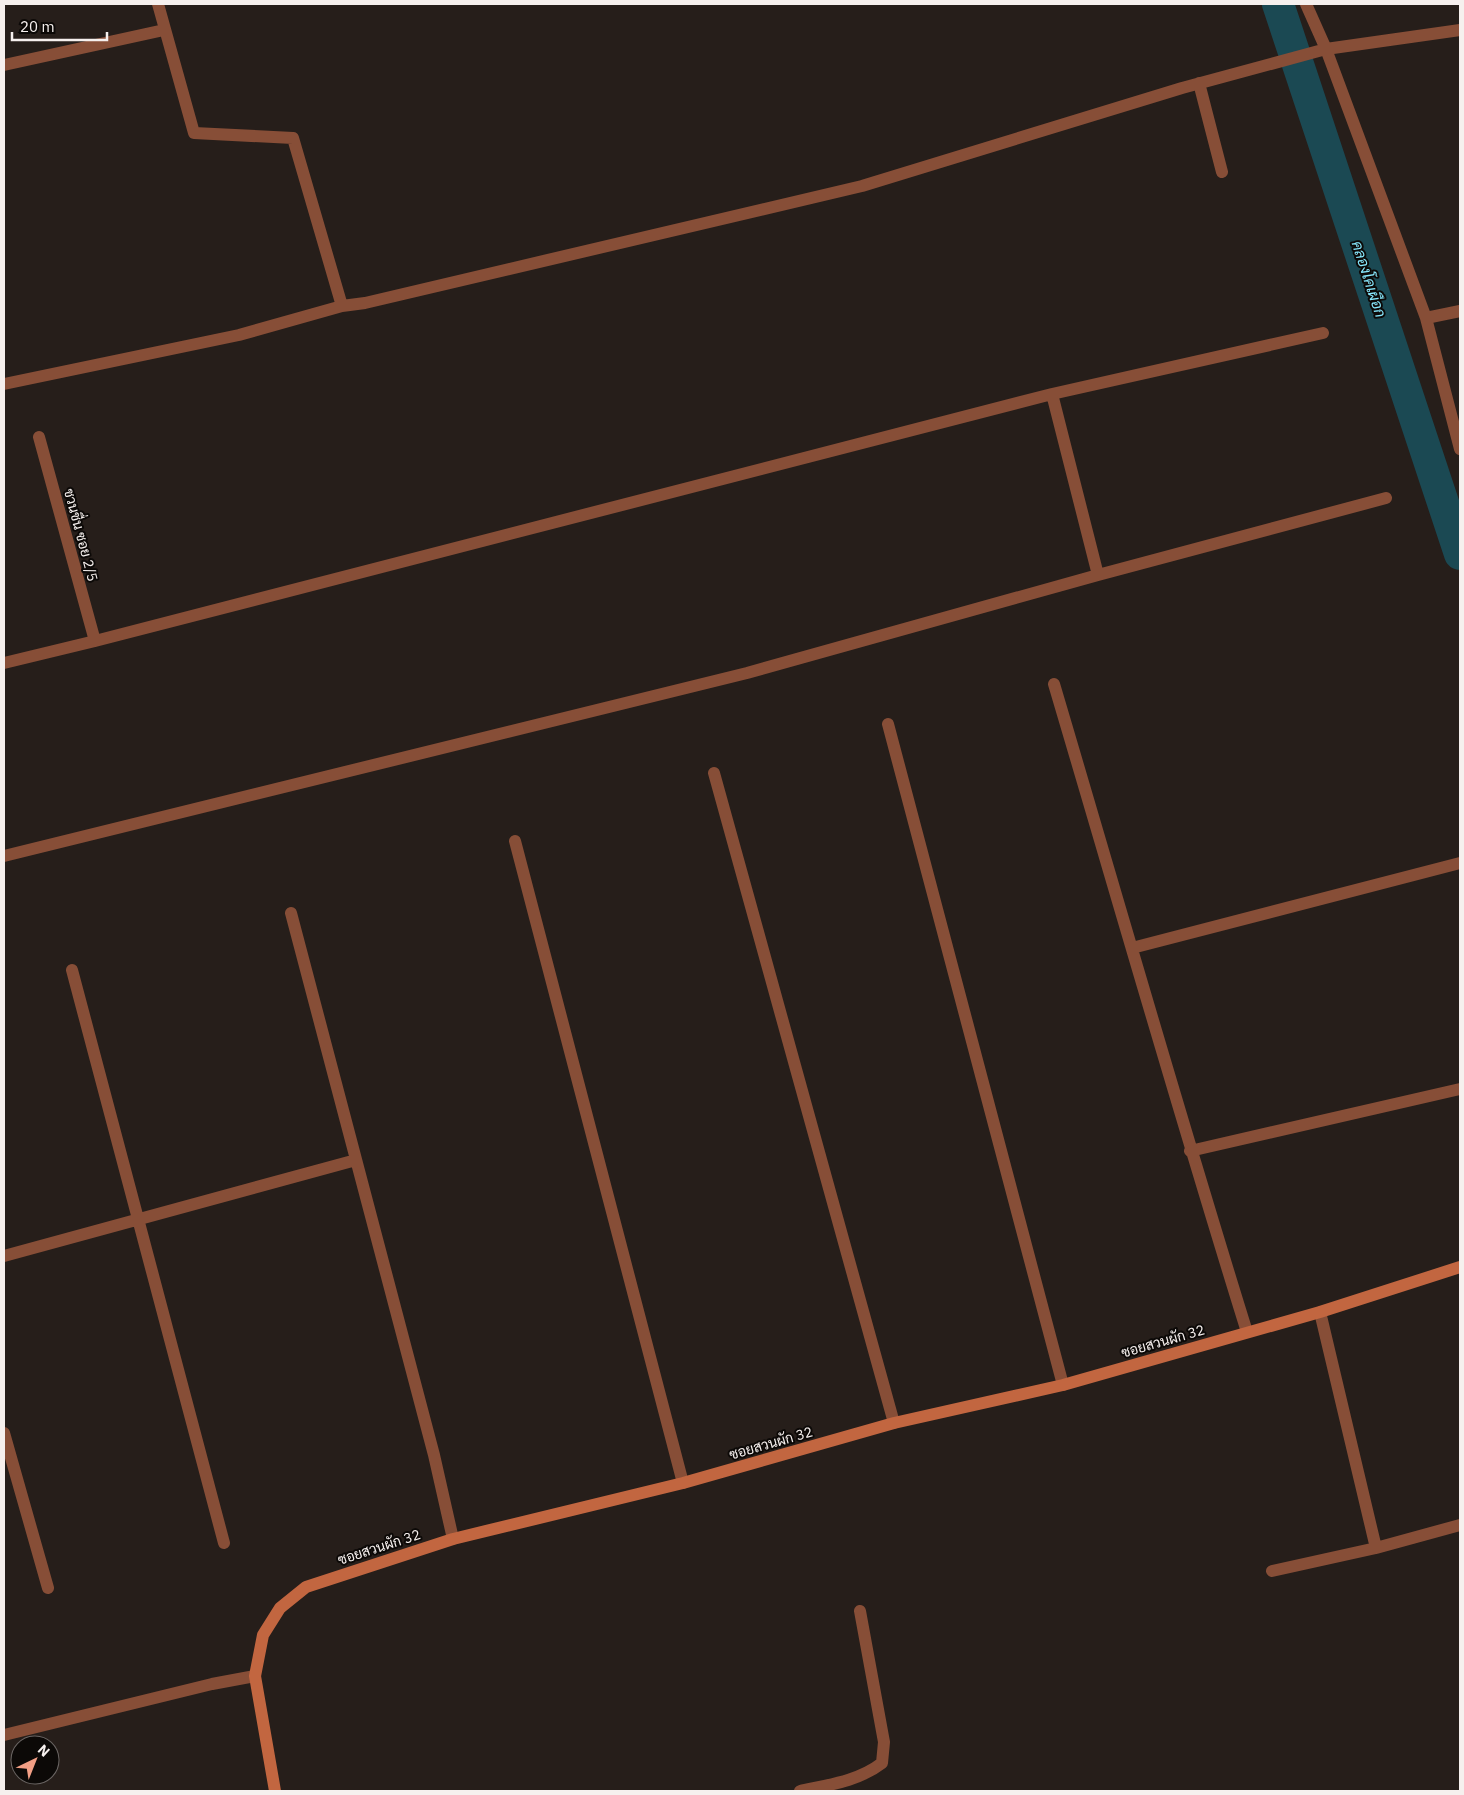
<svg xmlns="http://www.w3.org/2000/svg" width="1464" height="1795" viewBox="0 0 1464 1795" font-family="'IBM Plex Sans',Sarabun,sans-serif">
  <style>
    .lines { fill: none; stroke-linecap: round; stroke-linejoin: round }
    .canal { stroke: #1b4953; stroke-width: 32 }
    .lane { stroke: #874e37; stroke-width: 12 }
    .street { stroke: #874e37; stroke-width: 12 }
    .secondary { stroke: #c26640; stroke-width: 12 }
    .labels { text-anchor: middle; dominant-baseline: central; stroke-width: 4; stroke-linejoin: round; paint-order: stroke }
    .street-label { font-size: 14px; fill: #f6f0ee; stroke: #0c0907 }
    .water-label { font-size: 15px; font-style: italic; fill: #88e9fe; stroke: #0c0907 }
  </style>
  <rect width="100%" height="100%" fill="#261e1a"/>
  <g class="lines">
    <!-- canal -->
    <path class="canal" d="M1278 4 1460 554"/>
    <!-- lane -->
    <path class="lane" d="M800 1791C828 1785 859 1781 882 1763L884 1742 860 1611"/>
    <!-- street -->
    <path class="street" d="M158 4 194 133 293 138 342 306
      M1306 4 1326 49 1426 318 1460 449
      M4 65 164 30
      M1199 83 1222 172
      M1426 318 1460 311
      M4 384 239 335 342 306 365 303 862 186 1182 88 1326 49 1460 30
      M1052 394 1098 575
      M39 437 95 641
      M4 663 95 641 1052 394 1323 333
      M1054 684C1118 900 1180 1117 1247 1332
      M888 724 1063 1385
      M714 773 894 1423
      M515 841 683 1483
      M4 856 747 673 1098 575 1386 498
      M291 913 434 1455 453 1539
      M1132 948 1460 863
      M72 970 224 1543
      M1190 1151 1460 1089
      M4 1256 356 1160
      M1320 1312 1376 1548
      M4 1433 48 1588
      M1272 1571 1376 1548 1460 1525
      M4 1735 212 1684 255 1676"/>
    <!-- secondary -->
    <path class="secondary" d="M275 1791 255 1676 263 1635 280 1608 306 1587 453 1539 683 1483 894 1423 1063 1385 1320 1312 1460 1267"/>
  </g>
  <g class="labels">
    <!-- street labels -->
    <g class="street-label">
      <text transform="translate(81 535) rotate(75)">ชวนชื่น ซอย 2/5</text>
      <text transform="translate(1163 1341) rotate(-16)">ซอยสวนผัก 32</text>
      <text transform="translate(771 1443) rotate(-16)">ซอยสวนผัก 32</text>
      <text transform="translate(379 1547) rotate(-18)">ซอยสวนผัก 32</text>
    </g>
    <!-- water labels -->
    <g class="water-label">
      <text transform="translate(1369 279) rotate(72)">คลองโคเผือก</text>
    </g>
  </g>
  <!-- border -->
  <rect width="1464" height="1795" fill="none" stroke="#f6f0ee" stroke-width="10"/>
  <!-- north arrow -->
  <g transform="translate(35 1760) rotate(43)"><circle r="24" fill="#0c0907" stroke="#6a6563"/>
  <path d="M0-4L9 19L0 12L-9 19Z" fill="#f39f85"/>
  <text y="-8" font-size="14" font-weight="bold" text-anchor="middle" fill="#f6f0ee">N</text>
  </g>
  <!-- scale -->
  <path d="M12 32v8h95v-8" fill="none" stroke="#f6f0ee" stroke-width="2.5"/>
  <text x="20" y="32" font-size="15" fill="#f6f0ee" stroke="#0c0907" stroke-width="4" paint-order="stroke">20 m</text>
</svg>
